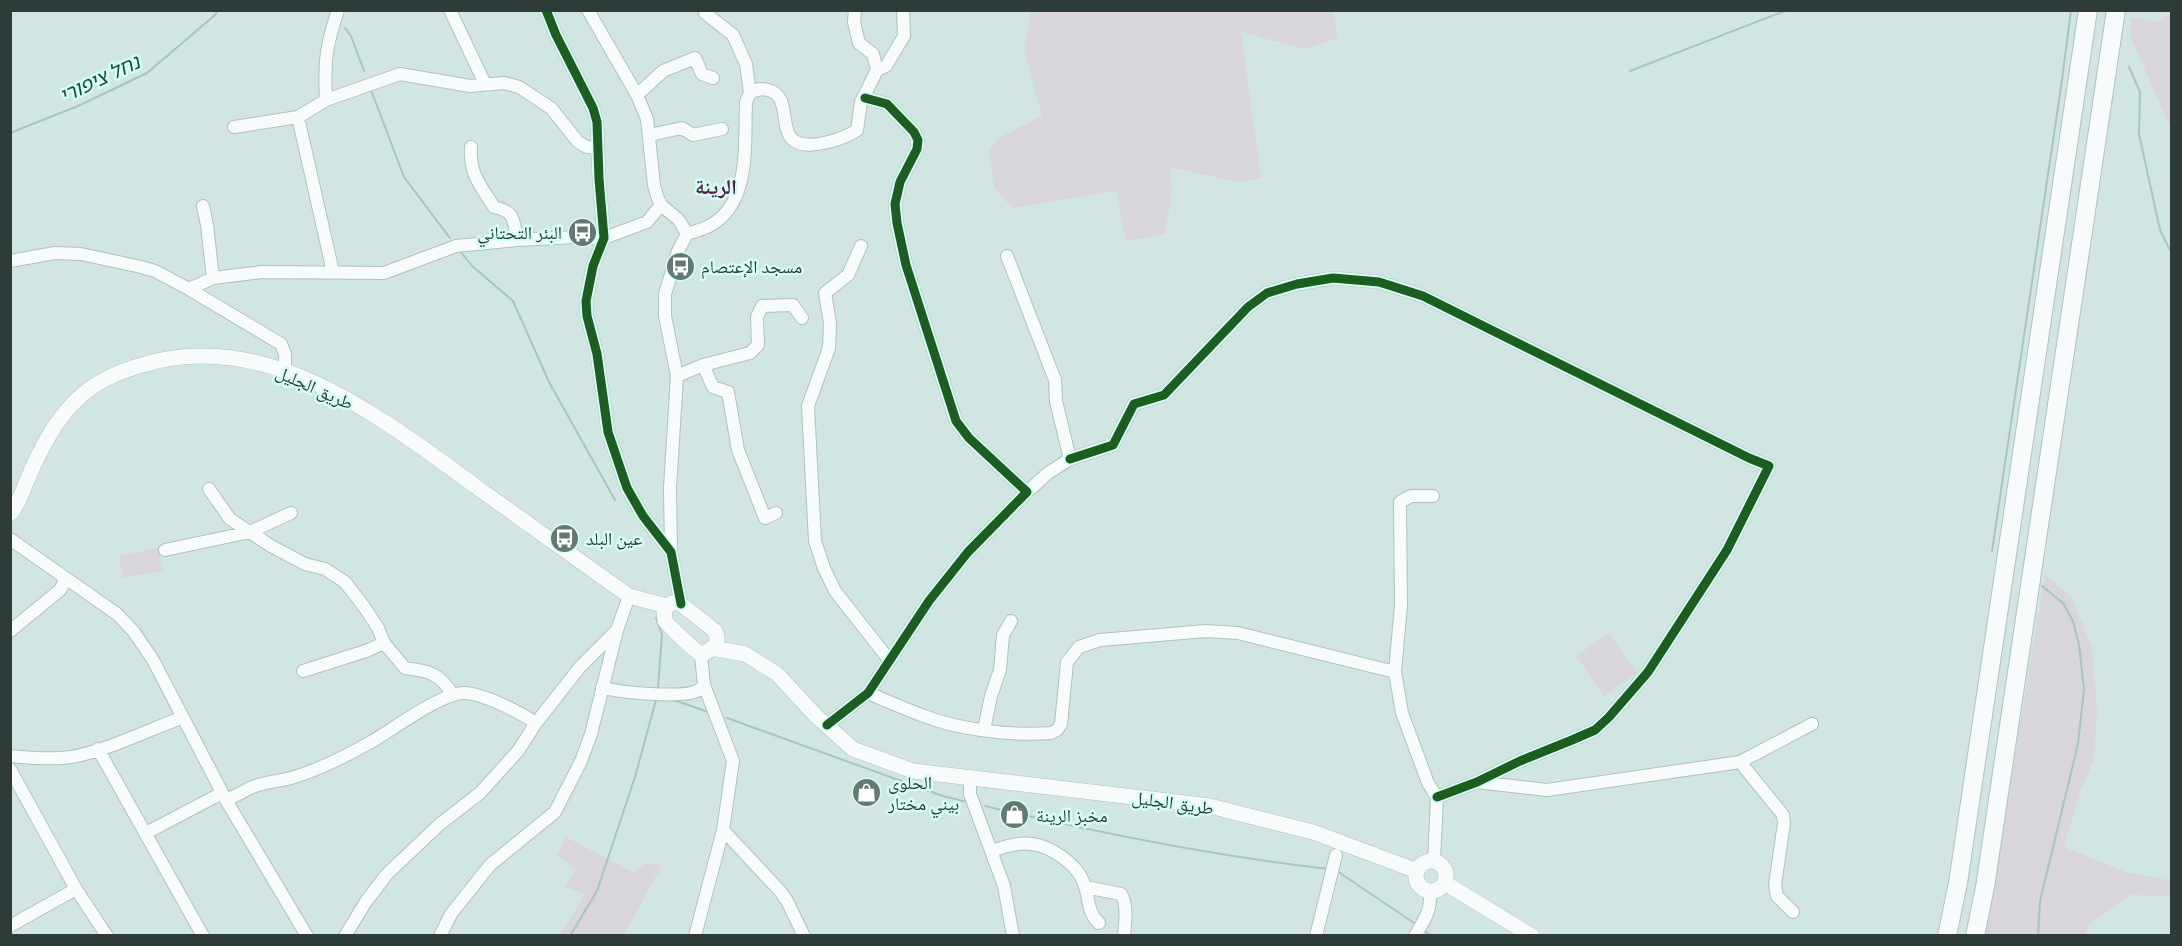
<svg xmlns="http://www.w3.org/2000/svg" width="2182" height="946" viewBox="0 0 2182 946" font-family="'Exo 2','Noto Naskh Arabic','Noto Sans Hebrew',sans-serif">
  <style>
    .green { fill: #d8d5db }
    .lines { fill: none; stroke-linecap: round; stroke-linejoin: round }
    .stream { stroke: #a6c6bf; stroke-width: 2 }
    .minor-casing { stroke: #b1c2be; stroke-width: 14 }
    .major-casing { stroke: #b1c2be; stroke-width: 16 }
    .highway-casing { stroke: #b1c2be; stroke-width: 20 }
    .minor { stroke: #f8fbfb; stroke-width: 12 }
    .major { stroke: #f8fbfb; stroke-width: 15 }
    .highway { stroke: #f8fbfb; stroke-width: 18 }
    .cycleway-casing { stroke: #d5fdf4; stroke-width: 13 }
    .cycleway { stroke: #1b5e20; stroke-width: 9 }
    .labels { text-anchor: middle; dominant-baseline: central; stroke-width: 5; stroke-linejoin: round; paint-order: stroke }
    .poi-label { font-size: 18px; fill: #2d3c39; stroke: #d5fdf4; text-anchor: start }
    .street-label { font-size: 18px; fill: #2d3c39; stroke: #d5fdf4 }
    .water-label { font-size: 20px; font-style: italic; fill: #1a4f46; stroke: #d5fdf4 }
    .quarter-label { font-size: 21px; font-weight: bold; fill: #561f4b; stroke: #d5fdf4 }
  </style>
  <rect width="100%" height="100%" fill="#d1e6e2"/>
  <!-- green -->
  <path class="green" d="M1031 11H1333L1338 38 1305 49 1241 32 1261 178 1238 182 1170 167 1172 191 1165 234 1126 241 1116 191 1013 208 995 189 989 152 997 139 1042 116 1024 50Z
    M2171 12V129L2131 38V17L2158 22Z
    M158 548 163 571 123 578 119 556Z
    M2045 575 2072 597 2092 649 2097 708 2094 759 2080 792 2064 847 2126 872 2171 881V896L2131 895 2090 923 2085 935 1985 936Z
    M1609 633 1637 673 1604 696 1576 656Z
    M566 837 634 873 645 863 662 865 624 935H560L585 894 565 887 576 869 557 855Z"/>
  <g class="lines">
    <!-- stream -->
    <path class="stream" d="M1302 10V11
      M345 28 351 36 364 71
      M2129 67 2140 92 2139 134 2160 230 2172 254
      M1630 71 1787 10
      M371 90 404 177 450 238
      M10 133 78 106 147 73 215 15 218 10
      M460 251 472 266 513 301 549 382 615 500
      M1992 551 2061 87 2071 10
      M656 618 662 635 658 688
      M674 700 708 712
      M727 718 943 796 967 802
      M985 806C1099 833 1213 856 1329 869
      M1337 871 1417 925
      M1424 930 1431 936
      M570 936 597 891 635 777 656 700
      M2038 936 2040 901 2078 744 2084 689 2079 645 2073 621 2063 603 2042 586"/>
    <defs>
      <path id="minor" d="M450 10 485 84
        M546 10 556 35 593 108 597 122 599 179 604 238 593 266 586 301 587 316 597 354 608 432 627 488 643 516 671 552 681 604
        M588 10 637 95 647 119 654 185 657 196 661 205 679 220 687 234C694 231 702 230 709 226 752 204 744 142 746 102L750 93C756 89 761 88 768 90 790 95 780 124 791 138 804 153 844 139 857 130L861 102 877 70 873 54 859 43 854 22 855 10
        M705 13 733 35 746 64 750 93
        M877 70 886 66 904 36 903 10
        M637 95 663 71 695 58 702 74 713 78
        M326 100C324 62 326 46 338 10
        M298 117 333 272
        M234 127 298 117 326 100 400 74 470 86 504 83 519 87 551 108 578 142 587 147 598 148
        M650 135 682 128 693 135 722 129
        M471 147C469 173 480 185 494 207 516 212 513 220 517 240
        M203 206 207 225 213 278
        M861 246 848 275 825 293 830 323 829 348 808 406 815 541 824 568 835 591 890 661
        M1007 256 1055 380 1056 401 1070 459 1048 473 1027 492
        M10 261 55 253 81 254 141 267 155 271 189 289 281 344 285 354V370
        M189 289 213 278 262 272 384 273 456 246 517 240 576 237 604 238 647 222 661 205
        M703 365 713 387 728 392 738 450 765 518 776 513
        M677 376 703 365 750 353 758 345 757 317 762 306 793 305 802 318
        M1070 459 1113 445 1134 404 1164 395 1248 307 1267 293 1297 284 1333 278 1379 282 1423 296 1749 458 1769 466 1727 550 1648 672 1609 717 1595 730 1572 740 1520 761 1477 782 1437 797
        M209 489 230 519 271 546 305 564 325 569 345 582 365 608 378 628 384 643 405 668C430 671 439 673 453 695
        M1433 496H1411L1400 502 1401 605 1395 672 1402 713 1428 783 1437 797 1434 861
        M10 539 117 614 134 632 153 660 226 800 307 936
        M165 550 250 532 291 513
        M671 552 670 488 677 376 665 316V294L678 251 687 234
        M10 631 60 590 66 578
        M303 671 366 651 384 643
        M602 687C618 693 683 698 697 691 701 689 702 687 704 685
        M868 693C887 701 905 709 924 716 961 730 1011 736 1051 733L1057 730 1061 724 1067 662 1079 647 1100 640 1206 631 1238 633 1395 672
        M827 725 868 693 929 601 968 552 1027 492 969 438 956 421 906 265 897 223 895 204 900 182 917 149 918 140 914 132 887 104 865 98
        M984 730 991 696 1000 670 1003 635 1011 621
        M98 749 203 936
        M10 756C30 758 52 760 71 757 106 751 148 730 181 718
        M1740 762 1783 815 1784 823 1775 885 1777 896 1793 912
        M10 769 76 889 107 936
        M970 778V794L1004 886 1013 936
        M1477 782 1547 790 1740 762 1812 724
        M226 800C236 796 245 790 255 786 267 782 279 781 291 778 319 770 346 756 371 742 392 730 441 693 464 693 483 693 521 713 536 723
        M723 830 780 891 787 901 804 936
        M146 833 222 793
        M991 851C1004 847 1018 842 1032 844 1051 846 1076 864 1083 881 1090 897 1086 911 1099 923
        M1085 887 1121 894C1128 906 1125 922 1124 936
        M10 926 76 889
        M345 936 365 903 387 874 440 824 480 793 518 751 536 723 580 667 617 630
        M440 936 451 914 490 865 555 812 581 761 591 734 617 630 629 596
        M695 936 723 830 733 761 704 685 701 654
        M1316 936 1336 855
        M1415 936C1424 920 1433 909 1429 891"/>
      <path id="major" d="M10 514C19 504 23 490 28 478 41 448 57 416 82 395 99 380 121 371 142 365 267 326 383 419 478 488 528 524 579 560 629 596L667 606
        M676 602 681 604 715 631C721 644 713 650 701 654 696 652 670 627 665 621L664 610 671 603Z
        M712 648 745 654 777 674 816 716 853 749 913 771 1210 806 1313 832 1417 871
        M1416 876a15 15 0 1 1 30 0a15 15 0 1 1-30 0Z
        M1445 883 1532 936"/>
      <path id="highway" d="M1947 936 1958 883 2088 10
        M1975 936 1985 887 2116 10"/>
    </defs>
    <!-- minor casing -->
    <use href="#minor" class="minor-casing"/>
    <!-- major casing -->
    <use href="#major" class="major-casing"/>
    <!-- highway casing -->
    <use href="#highway" class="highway-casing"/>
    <!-- minor -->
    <use href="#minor" class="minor"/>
    <!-- major -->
    <use href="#major" class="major"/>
    <!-- highway -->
    <use href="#highway" class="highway"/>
    <defs>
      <path id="cycleway" d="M546 10 556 35 593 108 597 122 599 179 604 238 593 266 586 301 587 316 597 354 608 432 627 488 643 516 671 552 681 604
        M1070 459 1113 445 1134 404 1164 395 1248 307 1267 293 1297 284 1333 278 1379 282 1423 296 1749 458 1769 466 1727 550 1648 672 1609 717 1595 730 1572 740 1520 761 1477 782 1437 797
        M827 725 868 693 929 601 968 552 1027 492 969 438 956 421 906 265 897 223 895 204 900 182 917 149 918 140 914 132 887 104 865 98"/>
    </defs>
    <!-- cycleway casing -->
    <use href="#cycleway" class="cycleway-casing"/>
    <!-- cycleway -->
    <use href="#cycleway" class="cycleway"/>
  </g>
  <!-- icons -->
  <defs>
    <symbol id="bus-disc" viewBox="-11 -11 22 22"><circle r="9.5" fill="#667874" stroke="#d5fdf4"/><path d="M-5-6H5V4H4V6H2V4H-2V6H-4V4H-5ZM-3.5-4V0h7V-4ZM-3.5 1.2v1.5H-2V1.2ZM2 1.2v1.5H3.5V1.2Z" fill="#fff"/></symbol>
    <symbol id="shop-disc" viewBox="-11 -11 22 22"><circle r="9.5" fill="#667874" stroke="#d5fdf4"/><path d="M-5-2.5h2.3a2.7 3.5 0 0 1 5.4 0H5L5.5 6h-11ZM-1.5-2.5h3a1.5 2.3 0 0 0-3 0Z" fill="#fff"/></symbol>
  </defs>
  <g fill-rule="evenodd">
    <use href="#bus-disc" x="566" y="216" width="33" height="33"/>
    <use href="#bus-disc" x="664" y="250" width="33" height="33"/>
    <use href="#bus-disc" x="548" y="522" width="33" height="33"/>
    <use href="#shop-disc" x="850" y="776" width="33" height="33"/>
    <use href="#shop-disc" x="998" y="798" width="33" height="33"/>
  </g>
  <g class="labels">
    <!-- poi labels -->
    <g class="poi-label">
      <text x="562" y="232" text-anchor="end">البئر التحتاني</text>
      <text x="701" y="266">مسجد الإعتصام</text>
      <text x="586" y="538">عين البلد</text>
      <text x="888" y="782">الحلوى<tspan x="888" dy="21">بيني مختار</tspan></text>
      <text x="1036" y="815">مخبز الرينة</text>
    </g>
    <!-- street labels -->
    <g class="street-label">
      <text transform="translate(315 387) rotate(24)">طريق الجليل</text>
      <text transform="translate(1173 802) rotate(8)">طريق الجليل</text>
    </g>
    <!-- water labels -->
    <g class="water-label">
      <text transform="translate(99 78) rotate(-25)">נחל ציפורי</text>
    </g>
    <!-- quarter labels -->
    <g class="quarter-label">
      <text x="716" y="185">الرينة</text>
    </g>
  </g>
  <!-- border -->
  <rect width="2182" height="946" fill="none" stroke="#2d3c39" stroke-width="24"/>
</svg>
